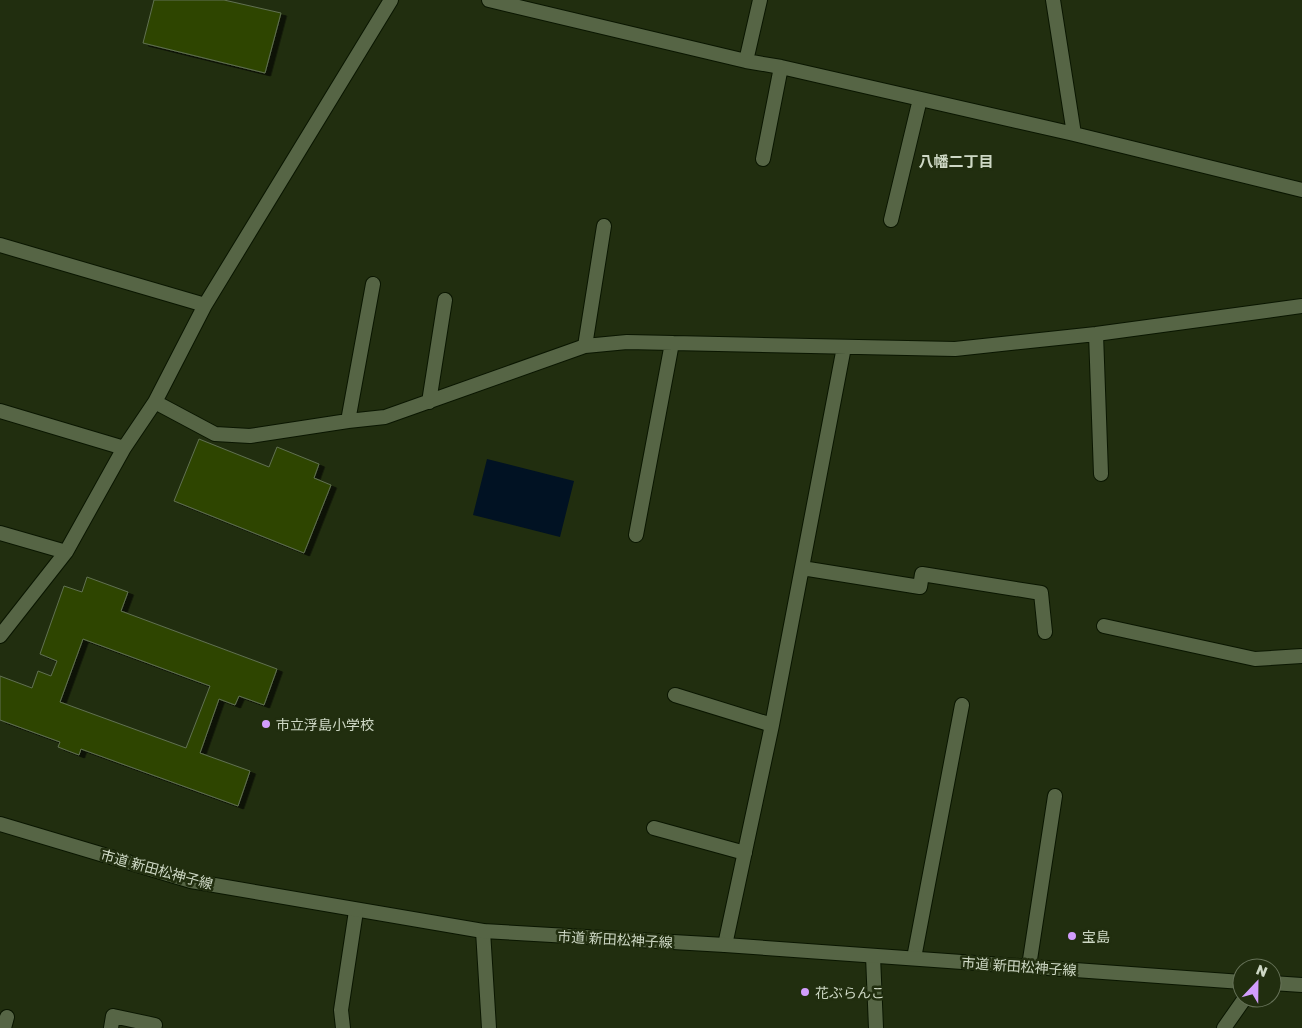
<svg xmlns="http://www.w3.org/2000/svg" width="1302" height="1028" viewBox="0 0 1302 1028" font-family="'Golos Text','Noto Sans JP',sans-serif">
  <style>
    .water { fill: #011223 }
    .building { fill: #2d4406; stroke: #617150; fill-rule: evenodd; filter: url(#shadow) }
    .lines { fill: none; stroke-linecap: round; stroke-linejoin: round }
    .minor-casing { stroke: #0a1600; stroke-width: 16 }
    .tertiary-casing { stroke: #0a1600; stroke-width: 16 }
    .minor { stroke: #566545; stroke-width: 14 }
    .tertiary { stroke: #566545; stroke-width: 14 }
    .poi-dot { fill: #d29dfd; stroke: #212e0f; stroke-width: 2 }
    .labels { text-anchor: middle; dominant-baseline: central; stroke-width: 5; stroke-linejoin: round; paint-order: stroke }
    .poi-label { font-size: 14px; fill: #ced8c5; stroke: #212e0f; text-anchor: start }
    .street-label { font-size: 14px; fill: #ced8c5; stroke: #212e0f }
    .neighbourhood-label { font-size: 15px; font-weight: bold; fill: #ced8c5; stroke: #212e0f }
  </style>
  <defs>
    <filter id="shadow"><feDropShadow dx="5.5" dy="3" stdDeviation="0" flood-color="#0009"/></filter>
  </defs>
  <rect width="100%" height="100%" fill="#212e0f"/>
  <!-- water -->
  <path class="water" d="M487 459 574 481 560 537 473 515Z"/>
  <!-- building -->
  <path class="building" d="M154 0H224L281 13 265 73 143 43Z
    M199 439 269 467 277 447 319 464 314 478 331 485 304 553 174 501Z
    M87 577 128 592 121 611 277 669 264 705 239 696 235 705 219 699 200 753 250 771 238 806 81 749 79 755 58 747 60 742 0 720V676L32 688 38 671 51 676 57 661 40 654 64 586 82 592ZM83 639 210 686 186 748 60 702Z"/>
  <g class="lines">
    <defs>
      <path id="minor" d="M489 0 746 61 781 67 1074 134 1053 0
        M746 61 760 0
        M1074 134 1302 190
        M763 159 781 67
        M891 220 920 99
        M0 245 205 305
        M1096 334 1101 474
        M585 346 604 226
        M155 402 215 434 250 436 348 421 385 417 585 346 627 342 955 349 1096 334 1302 306
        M429 402 445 300
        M0 411 124 448
        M348 421 373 284
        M0 533 66 552
        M636 535 672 343
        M802 568 920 587 922 574 1041 593 1045 632
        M1104 626 1255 659 1302 656
        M0 636 66 552 124 448 155 402 205 305 391 0
        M675 695 772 725
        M654 828 745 853
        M483 931 489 1028
        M725 945 772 725 844 347
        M873 956 876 1028
        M914 958 962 705
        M1029 966 1055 796
        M4 1028 7 1017
        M111 1028 113 1016 155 1025
        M343 1028 341 1010 356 911
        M1224 1028 1245 998"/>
      <path id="tertiary" d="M0 824 191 881 483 931 725 945 1242 982
        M1272 983 1302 985"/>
    </defs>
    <!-- minor casing -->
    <use href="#minor" class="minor-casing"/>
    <!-- tertiary casing -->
    <use href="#tertiary" class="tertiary-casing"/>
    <!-- minor -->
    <use href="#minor" class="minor"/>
    <!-- tertiary -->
    <use href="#tertiary" class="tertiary"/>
  </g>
  <!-- markers -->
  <g class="poi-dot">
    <circle cx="266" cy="724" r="5"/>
    <circle cx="1072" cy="936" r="5"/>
    <circle cx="805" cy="992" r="5"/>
  </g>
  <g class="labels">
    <!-- poi labels -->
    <g class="poi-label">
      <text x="276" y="724">市立浮島小学校</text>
      <text x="1082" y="936">宝島</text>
      <text x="815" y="992">花ぶらんこ</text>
    </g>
    <!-- street labels -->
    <g class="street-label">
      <text transform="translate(157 869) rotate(15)">市道 新田松神子線</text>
      <text transform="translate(615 939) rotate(3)">市道 新田松神子線</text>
      <text transform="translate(1019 966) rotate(4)">市道 新田松神子線</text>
    </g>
    <!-- neighbourhood labels -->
    <g class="neighbourhood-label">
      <text x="956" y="161">八幡二丁目</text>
    </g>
  </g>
  <!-- north arrow -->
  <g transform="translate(1257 983) rotate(22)"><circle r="24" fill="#212e0f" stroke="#667258"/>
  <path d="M0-4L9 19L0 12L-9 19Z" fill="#d29dfd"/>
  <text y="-8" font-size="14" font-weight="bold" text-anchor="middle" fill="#ced8c5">N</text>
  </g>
</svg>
